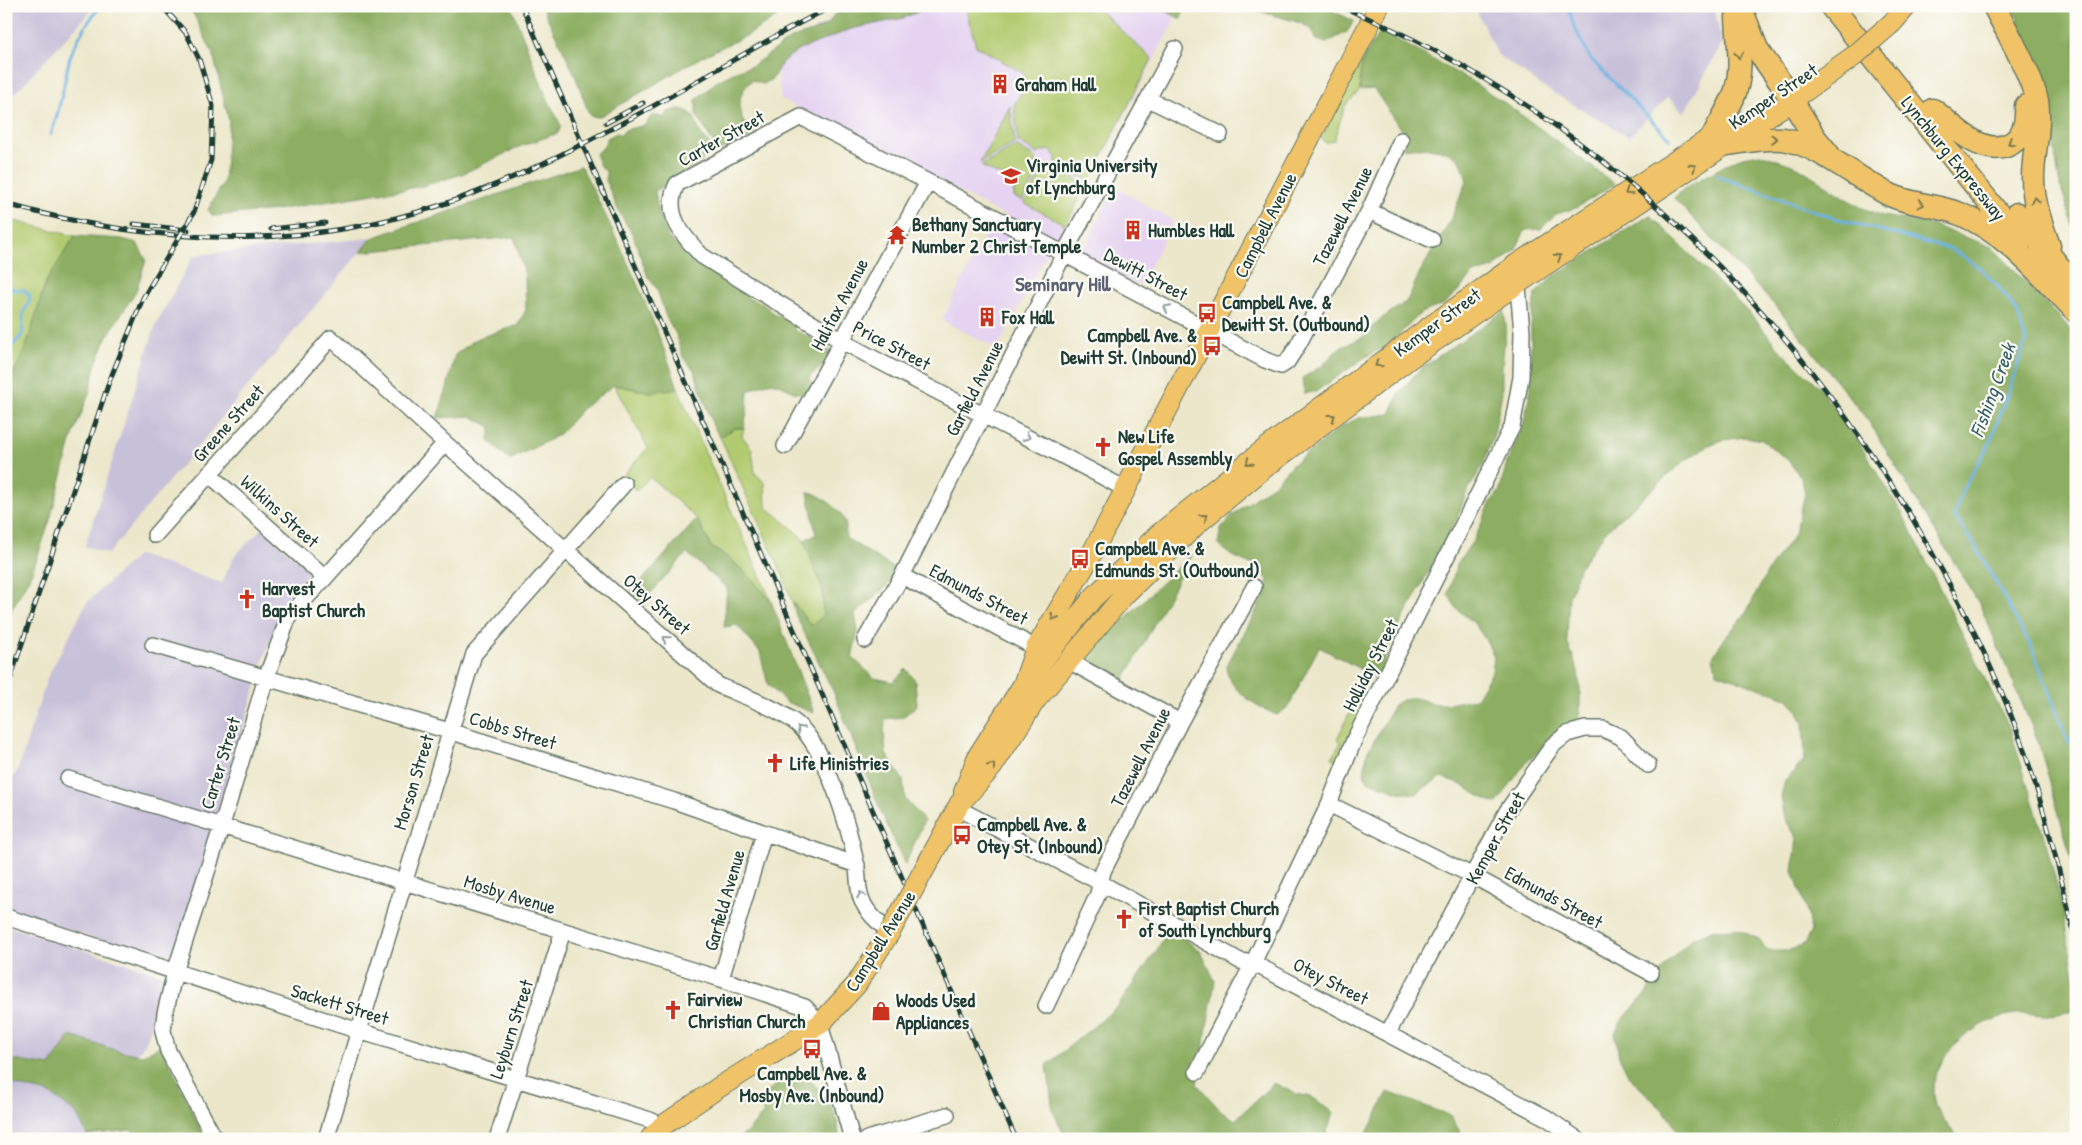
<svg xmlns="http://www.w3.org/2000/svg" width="2082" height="1145" viewBox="0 0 2082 1145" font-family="'Patrick Hand',sans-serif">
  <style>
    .built { fill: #e5d3f1 }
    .industrial { fill: #c7c0d9 }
    .green { fill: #b2ca6f; stroke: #688452 }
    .forest { fill: #8dae62; stroke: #56764b }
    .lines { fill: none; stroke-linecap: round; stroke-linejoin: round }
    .stream { stroke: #6cb2e2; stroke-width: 3 }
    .minor-casing { stroke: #677869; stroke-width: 18 }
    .major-casing { stroke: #677869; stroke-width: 22 }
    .highway-casing { stroke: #677869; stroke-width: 25 }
    .minor { stroke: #fff; stroke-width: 15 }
    .major { stroke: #f0c369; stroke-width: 20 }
    .highway { stroke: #f0c369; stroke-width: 22 }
    .rail-casing { stroke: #1f3d34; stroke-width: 5 }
    .rail { stroke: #fdfcf7; stroke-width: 3; stroke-dasharray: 9; stroke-linecap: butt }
    .major-bridge-casing { stroke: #677869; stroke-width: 22; stroke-linecap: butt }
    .major-bridge { stroke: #f0c369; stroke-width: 20 }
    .oneway { stroke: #7d794c }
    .oneway2 { stroke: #8f9e9a }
    .labels { text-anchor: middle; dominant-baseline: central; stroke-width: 4.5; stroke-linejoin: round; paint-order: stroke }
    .poi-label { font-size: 19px; font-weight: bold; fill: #1f3d34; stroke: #fdfcf7; text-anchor: start }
    .street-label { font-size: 19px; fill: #1f3d34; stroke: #fdfcf7 }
    .neighbourhood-label { font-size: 20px; font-weight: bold; fill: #5b6271; stroke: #fdfcf7 }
    .water-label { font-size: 20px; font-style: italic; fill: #366068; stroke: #fdfcf7 }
  </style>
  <rect width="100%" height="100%" fill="#fdfcf7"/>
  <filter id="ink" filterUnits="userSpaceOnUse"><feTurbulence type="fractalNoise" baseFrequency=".02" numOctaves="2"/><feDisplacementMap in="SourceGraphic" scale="10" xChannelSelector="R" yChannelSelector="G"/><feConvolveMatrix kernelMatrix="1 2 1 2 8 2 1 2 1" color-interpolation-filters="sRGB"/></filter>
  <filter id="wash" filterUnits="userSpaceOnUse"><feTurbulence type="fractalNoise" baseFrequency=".0096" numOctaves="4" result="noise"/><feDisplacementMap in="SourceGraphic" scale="20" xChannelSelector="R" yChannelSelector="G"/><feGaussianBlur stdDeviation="1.12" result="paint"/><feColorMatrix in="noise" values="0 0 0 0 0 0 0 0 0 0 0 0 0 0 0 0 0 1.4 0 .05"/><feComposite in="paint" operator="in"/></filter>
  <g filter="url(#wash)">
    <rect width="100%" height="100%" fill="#ece7cb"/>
    <!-- built -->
    <path class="built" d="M858 6H1182L1057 243 781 99 775 51Z
      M1115 187 1174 221 1139 286 1080 255Z
      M992 222 1048 251 997 349 942 320Z"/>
    <!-- industrial -->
    <path class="industrial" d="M6 6H82L91 11 6 103Z
      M1474 6H1713L1722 43 1684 113 1668 97 1629 137 1545 88 1498 55Z
      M372 238 108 554 85 546 156 324 194 255Z
      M262 529 310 571 284 601 263 662 173 964 6 910V795L21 761 47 678 87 602 138 555 222 583 234 556Z
      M6 926 168 976 146 1042 137 1054 119 1051 50 1066 6 1059Z
      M6 1083 49 1093 76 1113 87 1135H89L88 1139H6Z"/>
    <!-- green -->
    <path class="green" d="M965 6H1095L1152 59 1089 181 1056 164V157L1050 150 1042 151 1038 154 1018 142 1014 105 1025 86 1020 83 1025 74 976 46Z
      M1366 52 1360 75V90L1345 106 1334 140 1326 143 1321 139Z
      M1010 106 1015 143 980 163Z
      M1016 146 1036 158V163L1041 169 1022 201 1014 197 1013 182 981 166Z
      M1054 167 1086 185 1066 225 1024 203 1043 170 1048 171Z
      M6 219 75 236 46 282 27 344 6 391Z
      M614 385 650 392 678 388C707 460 741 530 771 601L751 578 730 559 711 547 697 519 650 477 636 491 624 474 648 448Z
      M735 428H744L742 436 752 449 755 473 765 483 766 507C774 513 800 534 804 541 809 550 822 583 823 593 824 601 823 609 823 616L811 626 792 601 783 576 720 437Z
      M1359 706 1364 709 1341 759 1337 760 1332 758 1341 742 1337 739 1349 714 1352 715 1356 707Z"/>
    <!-- forest -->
    <path class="forest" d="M186 6H511L546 96 561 126 558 133 521 146 462 174 423 186 276 210 213 216 208 210 224 181 229 121 213 54 194 15Z
      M542 6H794L748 35 703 56 599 117 590 116C584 102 580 87 574 73 564 50 552 29 542 6Z
      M853 6H932L903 18 851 29 799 50 783 61 772 79 763 84 752 80C737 94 739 102 743 122L754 128 755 136 718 151 696 114V100L716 82 739 70 752 66 792 38 812 32 828 24 834 15Z
      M1156 6H1185L1181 19Z
      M1249 6H1322L1354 21 1347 32 1326 43 1315 39 1312 29C1290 16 1271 18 1249 6Z
      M2014 6H2054L2076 13V235L2059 181 2045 81 2021 31Z
      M1381 31 1466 78 1505 103 1615 184 1576 208 1556 214 1541 229 1525 230 1515 251 1493 268 1473 274 1461 288 1444 304 1421 313 1388 345 1364 358 1317 391 1304 394 1302 378 1321 367 1338 349 1363 337 1378 321 1407 301 1420 272 1450 221 1467 181C1465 176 1464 166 1460 162 1449 147 1419 146 1404 149L1403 133 1374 89 1360 90C1359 62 1365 53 1381 31Z
      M679 109C696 112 694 119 700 132 702 136 707 141 710 145 698 178 680 175 655 191L658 210 668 237 682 250 717 275 736 286 748 298 763 304 775 315 790 319 795 331 829 344 828 362 811 375 808 392C787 396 789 385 775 383 766 381 756 388 748 391L747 411 744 428H735L720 437 713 426 694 370 683 357 676 334 666 317 657 289 648 277 633 235 618 210 606 181V171L600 166 595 154 603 148 607 138 617 133 621 135 625 130 645 125 652 115 664 117 668 112Z
      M1760 154 1798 167 1860 207 1883 216 1932 225 1992 247 2064 322 2076 338V874L2038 741 1980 605 1869 422 1781 312 1674 198 1686 187 1735 160 1743 157Z
      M581 166C617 237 652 312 678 388L650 392 614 385 583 408 557 436 509 460 489 441 491 427 471 416 437 418 447 388 455 355 476 339 518 325 526 310 525 275 514 237 361 252 372 238Z
      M1650 215 1753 317 1779 349 1817 385 1858 441 1902 513 2010 729 2046 843 2061 901 2076 986 2074 1011C2065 1012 2056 1015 2047 1015 2035 1015 2020 1012 2009 1015 1972 1023 1927 1058 1935 1100 1937 1114 1950 1128 1959 1139H1683L1665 1112 1630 1078 1619 1057 1615 1033 1622 1020 1646 994 1651 984 1669 961 1691 939 1712 930 1736 929 1759 939 1765 948 1772 951H1789L1804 944 1811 931 1806 908 1793 871 1797 838 1785 819 1781 796 1785 781 1803 762 1805 755 1803 723 1797 709 1786 698 1717 673 1713 657 1721 643 1746 613 1768 571 1795 533 1805 494 1802 479 1788 460 1762 440 1746 437 1722 440 1707 446 1679 465 1606 531 1580 566 1569 597 1567 640 1578 671 1580 688V713L1577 720 1526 762 1497 803 1490 802 1456 782 1441 777 1415 794 1399 792 1368 781 1364 774 1367 753 1394 705C1415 690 1420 703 1440 704 1451 705 1465 700 1476 699L1492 672 1494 657 1487 642 1474 623 1456 608 1448 594 1457 564 1475 538 1491 502 1500 490 1507 462 1523 426 1531 388V325L1535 294 1551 278Z
      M75 236 122 239 137 243 146 260 136 291 108 335 95 366 90 391 72 438 50 520 33 570 12 609 6 629V391L27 344 46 282Z
      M1504 311 1506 326 1502 367V392L1494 434 1483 465 1466 494 1457 518 1387 649 1381 674 1377 678 1319 647 1288 707 1277 715C1256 706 1229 691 1226 667L1264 596 1268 580 1260 567C1245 562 1228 556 1218 543L1221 528 1231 516 1275 483 1292 465 1344 425 1359 418 1390 414 1399 393 1420 369Z
      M808 492C820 493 841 510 845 522 847 526 845 534 846 538L898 571 885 588 855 614 858 631 852 657 874 678 893 682 906 669 915 680 917 705 903 717 885 719 884 733 886 754 903 780 905 799 924 821 905 865 879 807 834 693 796 616 792 601 811 626 823 616V591L804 540 816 535Z
      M697 519 711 547 730 559 751 578 771 601 814 713 786 702 768 685 760 652 737 625 724 627 727 588 687 553 641 604 630 594Z
      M1191 555 1123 682 1092 665 1087 655Z
      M1169 928 1200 950 1215 981 1197 1084 1220 1110 1235 1120 1274 1083 1296 1094 1312 1097 1334 1113 1324 1139H1066L1053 1111 1047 1065 1117 1007 1157 950Z
      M70 1036 119 1051 143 1055 161 1045 205 1139H141L131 1130 87 1135 76 1113 49 1093 6 1083V1059L50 1066Z
      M800 1072C822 1091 839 1108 839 1139H737L746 1133 764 1113 757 1100 776 1085Z
      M1388 1092 1451 1116 1464 1139H1364Z"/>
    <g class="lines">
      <!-- stream -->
      <path class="stream" d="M1568 6 1573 24 1590 58 1670 139
        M51 134C60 111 63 88 68 65 72 46 88 20 101 6
        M1718 176 1834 218 1954 250 1981 269 2002 291 2018 314 2026 341 1991 441 1963 489 1954 516 1976 547 2032 648 2068 742 2076 746
        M6 286 17 290H24L30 296 29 303C20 313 24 323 22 335L9 350 11 357 6 368"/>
    </g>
  </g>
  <g filter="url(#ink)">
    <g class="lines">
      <defs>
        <path id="minor" d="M1148 99 1220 134
          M1369 211 1432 240
          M785 446 928 182
          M209 474 325 578
          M1125 489C1031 437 935 393 842 341 795 314 749 285 702 256 683 236 662 213 677 184L801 117 928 182 1265 360 1281 366 1287 362 1298 345 1369 211 1401 140
          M155 535 331 338 445 443 718 685C743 696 776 707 797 724 826 748 849 827 856 863 859 875 857 890 862 901 868 914 878 923 890 932
          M902 576 1036 648
          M865 640 902 576 1067 248 1175 49
          M153 645 449 731 674 801 857 865
          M1069 661 1180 722
          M68 779 721 979 805 1007 820 1024 852 1139
          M1329 804 1473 876 1651 973
          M957 808 1101 883 1240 961 1253 963 1547 1118 1577 1139
          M6 917 359 1031 650 1120 662 1126
          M721 979 764 833
          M1046 1006 1098 894 1103 871 1180 722 1254 587
          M1388 1033 1507 811 1553 745 1567 734 1585 729H1603L1621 737 1648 765
          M1197 1072 1253 963 1329 804 1354 740 1512 427 1521 377 1522 332 1517 276
          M215 1139 168 1051 163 1031 165 1013 175 972 222 825 266 678 289 616 325 578 445 443
          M326 1139 474 654 624 484
          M497 1139 563 931
          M867 1139 947 1115"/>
        <path id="major" d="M1892 23 1907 6
          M1023 685 1093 598 1159 534 1266 448 1428 328 1517 264 1726 128
          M964 792 978 756 1023 685 1036 648 1090 557 1379 6
          M931 857 960 803 992 767 1035 701 1125 594 1198 523 1263 469 1409 359 1517 284 1791 101 1854 56
          M650 1139 662 1126 718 1088 820 1024 856 985 890 932"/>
        <path id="highway" d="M1740 6 1757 49 1785 89 1815 138 1829 155
          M1831 6 2020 241
          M1994 6C2007 31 2031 74 2037 101 2041 127 2033 153 2033 178 2033 202 2041 223 2049 246
          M1933 110C1954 126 1984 160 2012 143 2025 135 2027 120 2026 106
          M1713 136C1719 124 1727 111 1733 98 1744 73 1738 44 1737 17
          M1726 144C1744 142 1764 137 1783 139 1817 144 1858 179 1890 195 1912 205 1938 205 1960 214 2007 233 2040 275 2076 311
          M2017 214 2076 288"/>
      </defs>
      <!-- minor casing -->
      <use href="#minor" class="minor-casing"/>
      <!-- major casing -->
      <use href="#major" class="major-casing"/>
      <!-- highway casing -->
      <use href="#highway" class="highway-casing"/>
      <!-- minor -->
      <use href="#minor" class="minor"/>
      <!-- major -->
      <use href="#major" class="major"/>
      <!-- highway -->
      <use href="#highway" class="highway"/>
      <defs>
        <path id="rail" d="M522 6 1016 1139
          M1340 6C1592 110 1792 308 1926 542 1965 610 2001 682 2026 756 2047 817 2062 880 2076 942
          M606 123 643 103
          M6 204C148 244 296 252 438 206 503 185 564 154 624 122 694 85 761 41 833 6
          M134 224 188 230
          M271 229 325 223
          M6 692 109 382 143 298 194 212 211 160 213 106 199 59 186 33 162 6"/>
      </defs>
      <!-- rail casing -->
      <use href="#rail" class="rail-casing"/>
      <!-- rail -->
      <use href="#rail" class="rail"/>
      <defs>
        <path id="major-bridge" d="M1854 56 1892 23
          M890 932 931 857"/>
      </defs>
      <!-- major-bridge casing -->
      <use href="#major-bridge" class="major-bridge-casing"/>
      <!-- major-bridge -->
      <use href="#major-bridge" class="major-bridge"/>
    </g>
    <!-- one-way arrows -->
    <defs><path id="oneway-chevron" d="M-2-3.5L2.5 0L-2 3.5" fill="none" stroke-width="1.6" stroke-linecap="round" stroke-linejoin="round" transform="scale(1.25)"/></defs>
    <g class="oneway">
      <use href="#oneway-chevron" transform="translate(1739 55) rotate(87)"/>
      <use href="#oneway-chevron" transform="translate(1774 139) rotate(1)"/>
      <use href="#oneway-chevron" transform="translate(2011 142) rotate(148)"/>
      <use href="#oneway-chevron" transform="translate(1693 167) rotate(-34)"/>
      <use href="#oneway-chevron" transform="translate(1628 192) rotate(146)"/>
      <use href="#oneway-chevron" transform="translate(2035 200) rotate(-99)"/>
      <use href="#oneway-chevron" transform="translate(1921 204) rotate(15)"/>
      <use href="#oneway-chevron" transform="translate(1558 257) rotate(-33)"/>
      <use href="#oneway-chevron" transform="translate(1378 364) rotate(144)"/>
      <use href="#oneway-chevron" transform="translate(1332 417) rotate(-37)"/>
      <use href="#oneway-chevron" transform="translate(1249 462) rotate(141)"/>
      <use href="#oneway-chevron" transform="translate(1204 517) rotate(-39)"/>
      <use href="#oneway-chevron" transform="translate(1054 617) rotate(121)"/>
      <use href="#oneway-chevron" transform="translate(992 766) rotate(-54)"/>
    </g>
    <g class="oneway2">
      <use href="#oneway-chevron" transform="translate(1167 308) rotate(-152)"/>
      <use href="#oneway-chevron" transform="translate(1027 437) rotate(25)"/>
      <use href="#oneway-chevron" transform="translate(666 639) rotate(-139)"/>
      <use href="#oneway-chevron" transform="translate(800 729) rotate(-135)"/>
      <use href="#oneway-chevron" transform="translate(861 895) rotate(-102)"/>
    </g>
  </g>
  <!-- icons -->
  <defs>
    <symbol id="building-bare" viewBox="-9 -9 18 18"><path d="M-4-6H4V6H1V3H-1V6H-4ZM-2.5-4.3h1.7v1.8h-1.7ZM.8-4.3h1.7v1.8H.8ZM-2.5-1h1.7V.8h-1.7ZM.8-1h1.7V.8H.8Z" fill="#c8321e" stroke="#fdfcf7" stroke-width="2.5" paint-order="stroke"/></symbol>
    <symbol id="university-bare" viewBox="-9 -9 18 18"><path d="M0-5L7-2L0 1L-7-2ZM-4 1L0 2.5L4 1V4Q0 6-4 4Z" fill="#c8321e" stroke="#fdfcf7" stroke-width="2.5" paint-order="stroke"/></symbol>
    <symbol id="temple-bare" viewBox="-9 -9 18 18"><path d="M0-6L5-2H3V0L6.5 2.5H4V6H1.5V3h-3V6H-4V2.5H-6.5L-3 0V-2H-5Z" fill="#c8321e" stroke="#fdfcf7" stroke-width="2.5" paint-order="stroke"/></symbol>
    <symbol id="bus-bare" viewBox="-9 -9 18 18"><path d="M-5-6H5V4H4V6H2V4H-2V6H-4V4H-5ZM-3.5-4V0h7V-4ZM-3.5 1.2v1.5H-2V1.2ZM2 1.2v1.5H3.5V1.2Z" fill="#c8321e" stroke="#fdfcf7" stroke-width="2.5" paint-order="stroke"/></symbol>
    <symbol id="church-bare" viewBox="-9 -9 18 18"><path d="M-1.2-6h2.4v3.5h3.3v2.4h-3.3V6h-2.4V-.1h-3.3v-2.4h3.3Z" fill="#c8321e" stroke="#fdfcf7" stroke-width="2.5" paint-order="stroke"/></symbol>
    <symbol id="shop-bare" viewBox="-9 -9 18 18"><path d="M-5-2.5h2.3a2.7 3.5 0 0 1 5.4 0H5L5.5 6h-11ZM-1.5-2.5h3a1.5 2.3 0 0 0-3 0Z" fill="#c8321e" stroke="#fdfcf7" stroke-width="2.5" paint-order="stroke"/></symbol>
  </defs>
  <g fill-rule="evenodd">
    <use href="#building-bare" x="986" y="70" width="28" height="28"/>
    <use href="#university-bare" x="997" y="162" width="28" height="28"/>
    <use href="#building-bare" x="1119" y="216" width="28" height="28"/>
    <use href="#temple-bare" x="883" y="221" width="28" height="28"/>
    <use href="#bus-bare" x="1193" y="299" width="28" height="28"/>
    <use href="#building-bare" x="973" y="303" width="28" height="28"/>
    <use href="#bus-bare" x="1198" y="332" width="28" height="28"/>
    <use href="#church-bare" x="1089" y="433" width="28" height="28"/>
    <use href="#bus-bare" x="1066" y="545" width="28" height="28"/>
    <use href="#church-bare" x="233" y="585" width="28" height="28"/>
    <use href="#church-bare" x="761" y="749" width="28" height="28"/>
    <use href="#bus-bare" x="948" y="821" width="28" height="28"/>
    <use href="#church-bare" x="1110" y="905" width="28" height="28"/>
    <use href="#church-bare" x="659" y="996" width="28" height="28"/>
    <use href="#shop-bare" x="867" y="997" width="28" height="28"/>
    <use href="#bus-bare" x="798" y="1035" width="28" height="28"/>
  </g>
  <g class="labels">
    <!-- poi labels -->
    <g class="poi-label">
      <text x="1015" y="84">Graham Hall</text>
      <text x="1026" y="165">Virginia University<tspan x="1026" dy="22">of Lynchburg</tspan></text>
      <text x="912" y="224">Bethany Sanctuary<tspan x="912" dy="22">Number 2 Christ Temple</tspan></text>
      <text x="1148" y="230">Humbles Hall</text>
      <text x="1222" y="302">Campbell Ave. &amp;<tspan x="1222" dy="22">Dewitt St. (Outbound)</tspan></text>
      <text x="1002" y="317">Fox Hall</text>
      <text x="1197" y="335" text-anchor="end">Campbell Ave. &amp;<tspan x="1197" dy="22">Dewitt St. (Inbound)</tspan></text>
      <text x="1118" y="436">New Life<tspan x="1118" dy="22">Gospel Assembly</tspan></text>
      <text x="1095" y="548">Campbell Ave. &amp;<tspan x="1095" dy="22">Edmunds St. (Outbound)</tspan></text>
      <text x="262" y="588">Harvest<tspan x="262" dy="22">Baptist Church</tspan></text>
      <text x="790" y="763">Life Ministries</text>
      <text x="977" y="824">Campbell Ave. &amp;<tspan x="977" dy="22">Otey St. (Inbound)</tspan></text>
      <text x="1139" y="908">First Baptist Church<tspan x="1139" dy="22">of South Lynchburg</tspan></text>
      <text x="688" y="999">Fairview<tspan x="688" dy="22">Christian Church</tspan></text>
      <text x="896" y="1000">Woods Used<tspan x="896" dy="22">Appliances</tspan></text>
      <text x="812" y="1073" text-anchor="middle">Campbell Ave. &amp;<tspan x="812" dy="22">Mosby Ave. (Inbound)</tspan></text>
    </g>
    <!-- street labels -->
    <g class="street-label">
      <text transform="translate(1773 96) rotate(-34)">Kemper Street</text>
      <text transform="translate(721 138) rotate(-29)">Carter Street</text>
      <text transform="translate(1954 158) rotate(51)">Lynchburg Expressway</text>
      <text transform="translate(1342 216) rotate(-63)">Tazewell Avenue</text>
      <text transform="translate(1265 225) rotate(-63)">Campbell Avenue</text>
      <text transform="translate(1146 274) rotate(28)">Dewitt Street</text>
      <text transform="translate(839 304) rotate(-62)">Halifax Avenue</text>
      <text transform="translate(1437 322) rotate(-36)">Kemper Street</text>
      <text transform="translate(892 345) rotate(28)">Price Street</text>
      <text transform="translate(974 388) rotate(-63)">Garfield Avenue</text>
      <text transform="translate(228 423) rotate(-48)">Greene Street</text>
      <text transform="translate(280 511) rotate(42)">Wilkins Street</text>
      <text transform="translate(979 594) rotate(28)">Edmunds Street</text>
      <text transform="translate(657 604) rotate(41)">Otey Street</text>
      <text transform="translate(1370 665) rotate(-63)">Holliday Street</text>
      <text transform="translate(513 730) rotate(17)">Cobbs Street</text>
      <text transform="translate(1140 757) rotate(-63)">Tazewell Avenue</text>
      <text transform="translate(220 763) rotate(-73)">Carter Street</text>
      <text transform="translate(413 782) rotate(-73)">Morson Street</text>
      <text transform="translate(1495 838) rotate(-61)">Kemper Street</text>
      <text transform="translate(510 894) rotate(17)">Mosby Avenue</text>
      <text transform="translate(1554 897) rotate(29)">Edmunds Street</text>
      <text transform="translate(724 900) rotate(-74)">Garfield Avenue</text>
      <text transform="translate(880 941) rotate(-58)">Campbell Avenue</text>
      <text transform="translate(1331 981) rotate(27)">Otey Street</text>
      <text transform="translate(340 1004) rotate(17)">Sackett Street</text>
      <text transform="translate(511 1029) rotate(-72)">Leyburn Street</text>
    </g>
    <!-- neighbourhood labels -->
    <g class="neighbourhood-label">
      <text x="1063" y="283">Seminary Hill</text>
    </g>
    <!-- water labels -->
    <g class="water-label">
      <text transform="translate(1992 390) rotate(-70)">Fishing Creek</text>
    </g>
  </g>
  <!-- margin -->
  <rect width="2082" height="1145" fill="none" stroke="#fdfcf7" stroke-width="25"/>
</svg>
